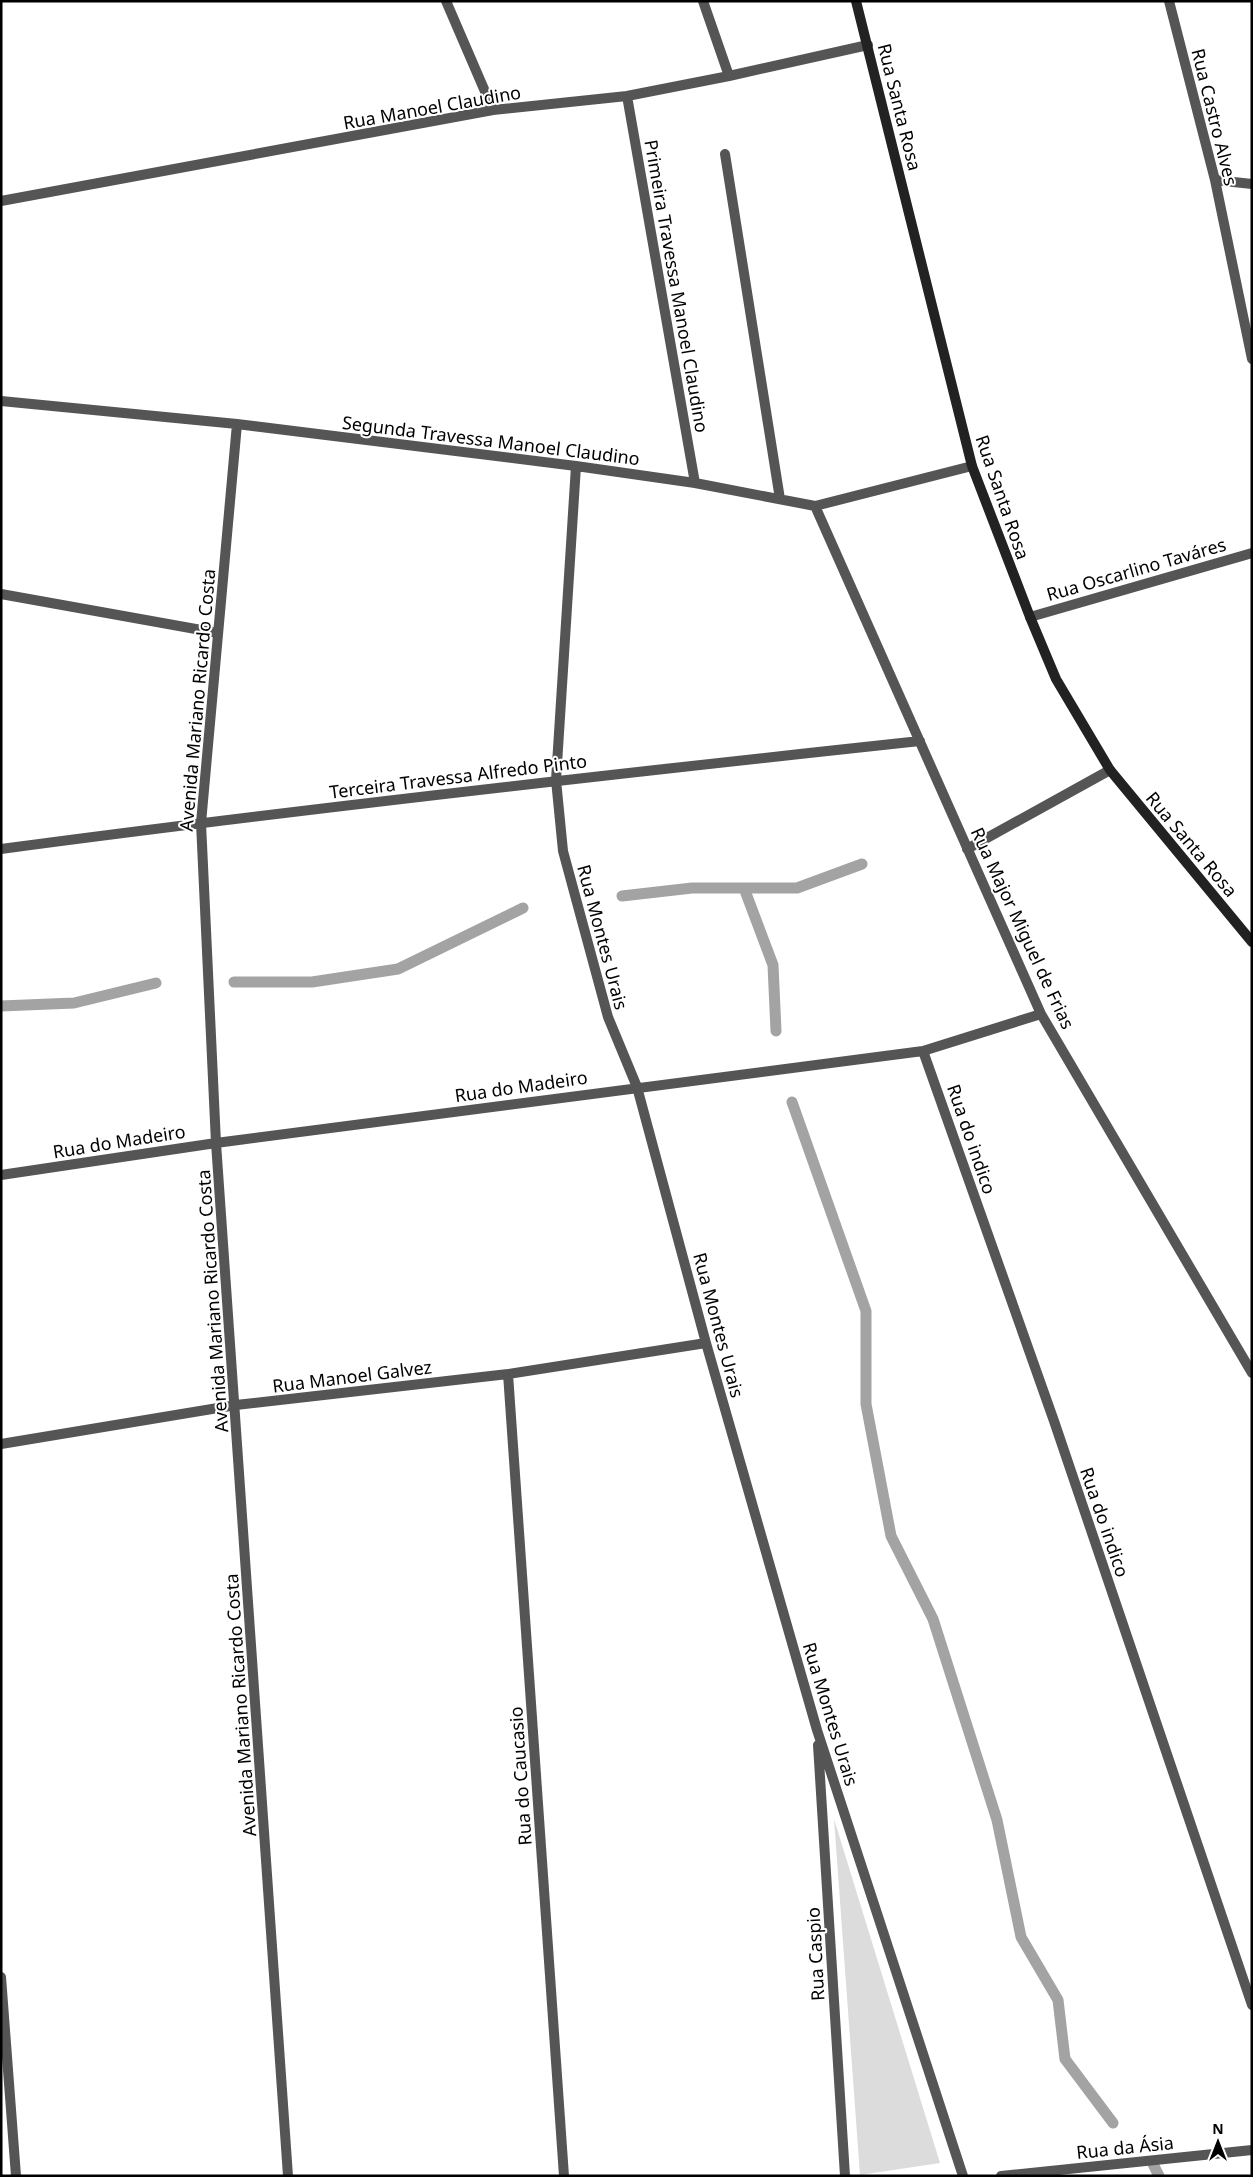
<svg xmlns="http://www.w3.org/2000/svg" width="1253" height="2177" viewBox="0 0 1253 2177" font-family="'Noto Sans',sans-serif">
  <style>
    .green { fill: #dcdcdc }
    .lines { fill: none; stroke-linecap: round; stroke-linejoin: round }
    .stream { stroke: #a3a3a3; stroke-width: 11 }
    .street { stroke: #555; stroke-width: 10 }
    .secondary { stroke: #222; stroke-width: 10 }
    .labels { text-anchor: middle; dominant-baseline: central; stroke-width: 4; stroke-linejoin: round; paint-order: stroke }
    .street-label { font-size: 18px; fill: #000; stroke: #fff }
  </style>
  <rect width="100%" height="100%" fill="#fff"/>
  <!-- green -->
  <path class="green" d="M834 1819 940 2163 860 2175Z"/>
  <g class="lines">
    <!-- stream -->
    <path class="stream" d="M744 888 773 965 776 1031
      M622 896 692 888H797L862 864
      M234 982H312L398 969 523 908
      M1 1006 74 1003 156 983
      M792 1102 866 1311V1404L891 1536 933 1619 997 1820 1021 1937 1058 2000 1065 2059 1113 2123
      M1153 2164 1159 2176"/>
    <!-- street -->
    <path class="street" d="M446 1 493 110
      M703 1 729 76
      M1169 1 1215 180 1252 359
      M627 96 695 483
      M725 154 780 499
      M1215 180 1252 184
      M1 201 493 110 627 96 729 76 868 45
      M1 401 237 424 576 466 695 483 815 506 972 466
      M237 424 201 823 216 1143 288 2176
      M576 466 556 780 563 851 608 1017 637 1087 706 1343 817 1730 963 2176
      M815 506 1041 1014 1252 1373
      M1 594 218 633
      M1030 617 1252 553
      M1 849C307 808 613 774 920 741
      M967 849 1110 770
      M923 1051 1054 1421 1252 2005
      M1 1175 216 1143 923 1051 1041 1014
      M508 1374 564 2176
      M1 1444 236 1405 508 1374 706 1343
      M818 1745 845 2176
      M1 1977 16 2176
      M1001 2176 1252 2150"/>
    <!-- secondary -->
    <path class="secondary" d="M856 1 972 466 1030 617 1056 679 1110 770 1252 942"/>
  </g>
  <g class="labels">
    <!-- street labels -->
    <g class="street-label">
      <text transform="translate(432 107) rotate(-10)">Rua Manoel Claudino</text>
      <text transform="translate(900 107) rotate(76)">Rua Santa Rosa</text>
      <text transform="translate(1215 117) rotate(76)">Rua Castro Alves</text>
      <text transform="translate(677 286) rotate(80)">Primeira Travessa Manoel Claudino</text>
      <text transform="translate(491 440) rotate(7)">Segunda Travessa Manoel Claudino</text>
      <text transform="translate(1003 497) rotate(71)">Rua Santa Rosa</text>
      <text transform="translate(1136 569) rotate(-16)">Rua Oscarlino Taváres</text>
      <text transform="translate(197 700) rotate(-85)">Avenida Mariano Ricardo Costa</text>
      <text transform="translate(458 776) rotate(-7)">Terceira Travessa Alfredo Pinto</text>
      <text transform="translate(1192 844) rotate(50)">Rua Santa Rosa</text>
      <text transform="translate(1023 928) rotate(65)">Rua Major Miguel de Frias</text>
      <text transform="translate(603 937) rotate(75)">Rua Montes Urais</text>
      <text transform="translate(521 1086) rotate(-8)">Rua do Madeiro</text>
      <text transform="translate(972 1139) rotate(71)">Rua do indico</text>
      <text transform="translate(119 1141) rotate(-9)">Rua do Madeiro</text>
      <text transform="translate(212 1301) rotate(-94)">Avenida Mariano Ricardo Costa</text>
      <text transform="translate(719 1325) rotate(75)">Rua Montes Urais</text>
      <text transform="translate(352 1376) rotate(-7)">Rua Manoel Galvez</text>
      <text transform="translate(1105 1522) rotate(71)">Rua do indico</text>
      <text transform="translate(240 1705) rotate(-94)">Avenida Mariano Ricardo Costa</text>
      <text transform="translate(831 1714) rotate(73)">Rua Montes Urais</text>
      <text transform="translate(520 1776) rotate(-94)">Rua do Caucasio</text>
      <text transform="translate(815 1954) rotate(-93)">Rua Caspio</text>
      <text transform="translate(1125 2147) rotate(-6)">Rua da Ásia</text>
    </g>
  </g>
  <!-- border -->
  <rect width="1253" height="2177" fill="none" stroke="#000000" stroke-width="5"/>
  <!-- north arrow -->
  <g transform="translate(1218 2142)" stroke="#ffffff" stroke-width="4" paint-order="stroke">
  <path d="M0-4L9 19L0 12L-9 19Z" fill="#000000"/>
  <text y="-8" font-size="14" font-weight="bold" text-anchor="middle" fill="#000000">N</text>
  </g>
</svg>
